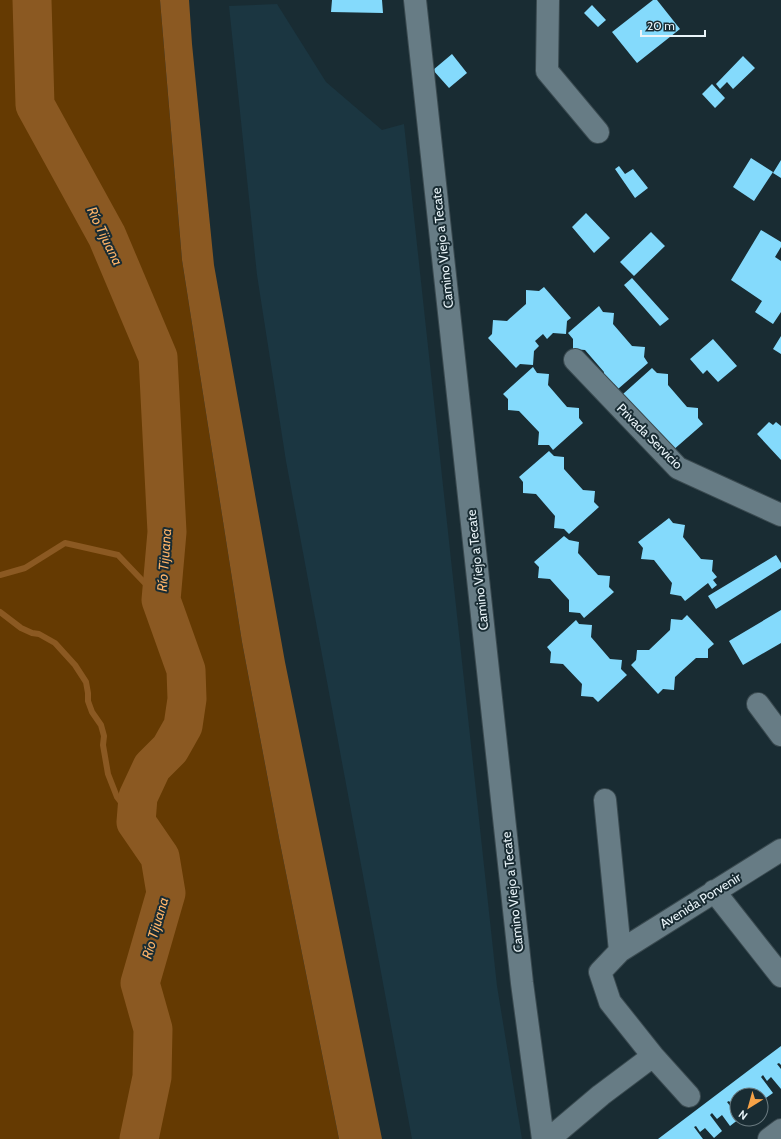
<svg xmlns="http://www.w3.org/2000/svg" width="781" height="1139" viewBox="0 0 781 1139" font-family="Cabin,sans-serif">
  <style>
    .built { fill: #1b3641 }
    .green { fill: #653a02 }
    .water { fill: #8b5922 }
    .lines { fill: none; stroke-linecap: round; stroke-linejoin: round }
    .stream { stroke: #8b5922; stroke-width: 6 }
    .river { stroke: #8b5922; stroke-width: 39 }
    .building { fill: #84dafc }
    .minor-casing { stroke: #3a4a50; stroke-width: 24 }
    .minor { stroke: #677c85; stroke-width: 22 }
    .labels { text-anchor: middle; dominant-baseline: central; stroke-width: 4; stroke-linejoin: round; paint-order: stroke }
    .street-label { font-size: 13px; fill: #e9f4f9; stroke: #192c33 }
    .water-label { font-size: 14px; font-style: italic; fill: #fdb368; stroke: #192c33 }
  </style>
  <rect width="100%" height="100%" fill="#192c33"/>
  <!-- built -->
  <path class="built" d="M277 4 326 82 382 130 404 124 497 986 522 1139H412L286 461 257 275 229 6Z"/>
  <!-- green -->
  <path class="green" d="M0 0H160L182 260 242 642 279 838 339 1139H0Z"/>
  <!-- water -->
  <path class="water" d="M160 0H189L192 44 214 265 285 662 382 1139H339L279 838 242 642 182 260Z"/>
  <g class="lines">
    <!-- stream -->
    <path class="stream" d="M0 575 25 568 65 543 118 555 161 600
      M0 612 21 628 32 633 39 634 55 643 75 665 86 682 88 693V701L92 712 101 725 104 736 103 745 108 774 117 797 136 822"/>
    <!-- river -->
    <path class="river" d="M32 0 35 105 107 236 158 357 167 532 161 600 186 670 187 699 183 726 170 749 152 767 138 797 136 822 160 857 166 893 140 983 153 1029 152 1077 139 1139"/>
  </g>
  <!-- building -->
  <path class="building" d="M332 0H382L383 13 331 12Z
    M653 0H657L680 29 637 63 612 32Z
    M592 5 606 20 598 27 584 13Z
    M452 54 467 73 449 88 433 70Z
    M743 56 755 68 733 89 727 82 720 89 716 84Z
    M712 84 725 98 715 108 702 94Z
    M751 158 773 172 754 201 733 187Z
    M781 160V178L773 173Z
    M619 166 625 174 633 169 648 188 635 198 615 169Z
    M586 213 610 238 594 253 572 227Z
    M761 230 781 242V247L775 257 781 261V312L773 324 755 312 762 301 731 280Z
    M651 232 665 246 634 276 620 262Z
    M632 278 669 319 660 326 624 285Z
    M544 287 571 318 567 321 566 334 553 333 547 339 543 334 535 341 539 346 534 351 533 365 520 364 516 368 488 338 492 334 493 320 507 321 526 304V290L539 291Z
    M599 306 603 312 614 313 613 324 632 346 645 347 644 357 648 363 618 389 614 384 602 383 604 372 585 350 573 349V339L568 333Z
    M781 336V354L773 349Z
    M713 339 737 366 718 382 707 370 703 374 690 359Z
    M533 367 537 373 549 374 548 385 567 407 579 408V418L583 423 553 450 549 445H538L539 432 519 411 508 410V399L503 394Z
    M652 368 657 373 668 374V385L687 407 698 408V418L703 424 672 451 627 410 628 399 623 394Z
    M769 422 773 425 776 422 781 426V460L757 434Z
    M549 451 554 456 564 457V469L583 490 595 491 594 502 599 507 569 534 564 529 554 528 555 516 536 494 523 493V482L519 477Z
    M669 518 673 523 685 525 683 537 701 559 713 560 712 571 717 577 713 580 717 585 712 589 708 583 685 601 681 596 670 594 672 583 654 560 641 559 643 548 638 542Z
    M564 536 569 540 579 542 578 553 598 575 610 576 609 587 614 592 584 618 580 613 569 612V600L550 579 538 578 539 567 534 562Z
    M776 555 781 563V568L716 609 708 596Z
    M781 610V643L743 665 729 641Z
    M687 615 714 644 708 649V658H696L675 677 674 690 663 689 658 694 631 665 636 660 637 650H649L670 630 671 619 682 620Z
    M576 620 579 624 592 625 591 637 610 659 622 660 621 669 627 675 598 702 593 697 581 696 582 684 563 664 550 663 551 652 547 647Z
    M781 1046V1065L779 1063 777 1064 781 1069V1089L771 1077 767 1081 763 1075 761 1077 773 1093 763 1100 761 1097V1095H759L755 1090 750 1094 745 1088 744 1089 748 1095H737V1103L733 1106 729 1101 727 1102 737 1115V1119H739L730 1126 722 1115 717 1119 712 1113 710 1115 722 1131 714 1138 705 1128 700 1132 696 1126 694 1127 703 1139H658Z"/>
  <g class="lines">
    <defs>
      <path id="minor" d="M415 0 522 983 543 1139
        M548 0 547 71 598 132
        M575 360 678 468 781 515
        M758 704 781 735
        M605 800 620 951
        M714 891 781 976
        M689 1096 653 1056 610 1002 600 972 620 951 781 850
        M549 1139 601 1095 653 1056
        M769 1139 781 1130"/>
    </defs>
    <!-- minor casing -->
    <use href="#minor" class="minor-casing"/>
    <!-- minor -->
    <use href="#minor" class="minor"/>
  </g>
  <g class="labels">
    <!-- street labels -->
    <g class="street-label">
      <text transform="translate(442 248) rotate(-96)">Camino Viejo a Tecate</text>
      <text transform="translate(650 436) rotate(45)">Privada Servicio</text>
      <text transform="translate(477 570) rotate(-96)">Camino Viejo a Tecate</text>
      <text transform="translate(512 892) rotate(-96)">Camino Viejo a Tecate</text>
      <text transform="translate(700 900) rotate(-32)">Avenida Porvenir</text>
    </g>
    <!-- water labels -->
    <g class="water-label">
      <text transform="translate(105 236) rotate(64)">Río Tijuana</text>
      <text transform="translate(164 560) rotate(-86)">Río Tijuana</text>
      <text transform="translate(155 928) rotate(-74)">Río Tijuana</text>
    </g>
  </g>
  <!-- north arrow -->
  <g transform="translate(749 1107) rotate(217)"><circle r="19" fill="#192c33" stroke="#6c7c82"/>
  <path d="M0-3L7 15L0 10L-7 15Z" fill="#f6a247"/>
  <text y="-6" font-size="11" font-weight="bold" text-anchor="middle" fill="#e9f4f9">N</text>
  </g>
  <!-- scale -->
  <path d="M641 30v6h64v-6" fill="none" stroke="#e9f4f9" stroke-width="2"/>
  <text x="647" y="30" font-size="12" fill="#e9f4f9" stroke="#192c33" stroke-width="3" paint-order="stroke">20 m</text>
</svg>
